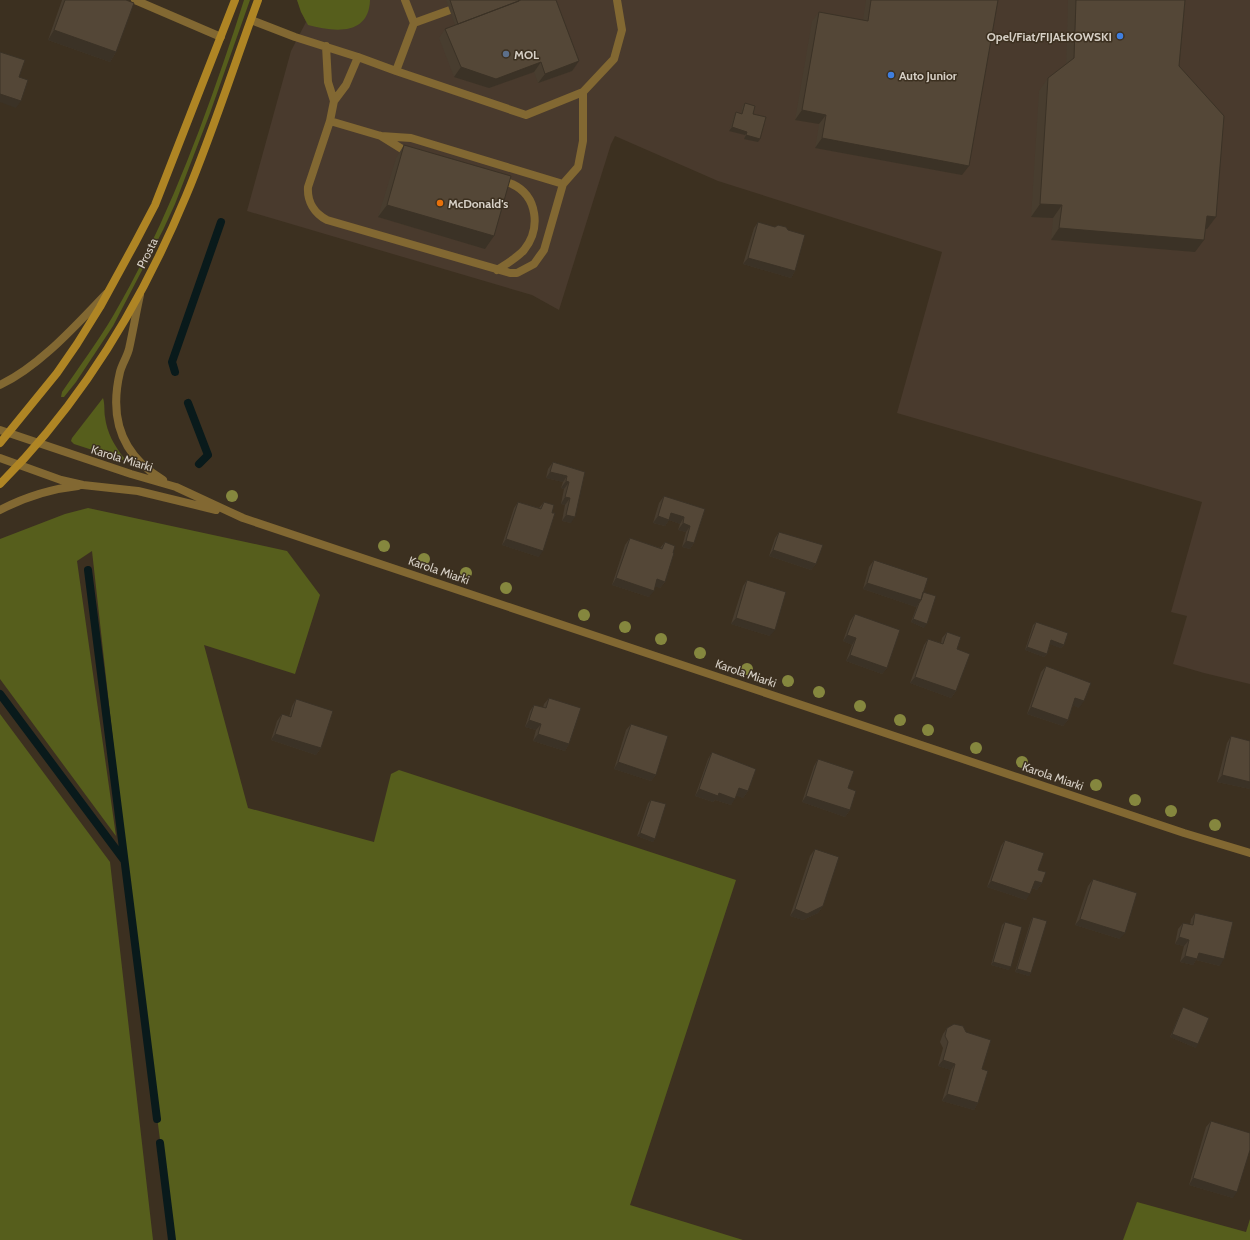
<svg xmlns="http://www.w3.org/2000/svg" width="1250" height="1240" viewBox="0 0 1250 1240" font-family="Cabin,sans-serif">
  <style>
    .commercial { fill: #493a2d }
    .green { fill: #565e1c }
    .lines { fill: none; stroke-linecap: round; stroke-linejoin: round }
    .stream { stroke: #091a1b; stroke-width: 8 }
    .service { stroke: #826832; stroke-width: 8 }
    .minor { stroke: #826832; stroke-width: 8 }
    .secondary { stroke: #af8524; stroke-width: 8 }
    .tree { fill: #85873e }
    .wall { fill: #483d2f }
    .shaded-wall { fill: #3b3226 }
    .building { fill: #544737; stroke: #3b3226 }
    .shop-dot { fill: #3f7fe0; stroke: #3c3020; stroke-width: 1.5 }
    .service-dot { fill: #5c6f8a; stroke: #3c3020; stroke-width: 1.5 }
    .food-dot { fill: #e8710a; stroke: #3c3020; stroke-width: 1.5 }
    .labels { text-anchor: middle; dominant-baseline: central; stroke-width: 3; stroke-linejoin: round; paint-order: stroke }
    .poi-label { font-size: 12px; font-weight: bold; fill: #d7d0c6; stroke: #3c3020; text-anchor: start }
    .street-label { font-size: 12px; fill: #d7d0c6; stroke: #3c3020 }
  </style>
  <rect width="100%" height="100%" fill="#3c3020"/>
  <!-- commercial -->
  <path class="commercial" d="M297 0H1250V684L1204 673 1173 664 1187 616 1171 612 1202 502 897 413 942 252 718 181 615 136 611 144 559 310 532 295 247 211 291 51 306 22Z"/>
  <!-- green -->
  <path class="green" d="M244 0H250L210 113 175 204 163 230 113 326 76 382 64 397H61L62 392C79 367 97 343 113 316 169 220 210 107 244 0Z
    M297 0H370C369 36 334 32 308 25L301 12Z
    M103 398C105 404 104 411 105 417 107 433 114 445 124 458L123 460 74 444 71 441 72 438Z
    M88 508 287 551 320 595 295 674 204 645 248 808 374 842 391 774 399 770 736 880 630 1205 743 1240H173L141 993 92 551 77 561 116 836 0 679V539L65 514Z
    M0 714 110 862 153 1240H0Z
    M1137 1202 1246 1232 1250 1219V1240H1123Z"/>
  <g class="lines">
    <!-- stream -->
    <path class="stream" d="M175 372 172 362 221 222
      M188 403 208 455 199 464
      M88 570 157 1119
      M0 694 124 860
      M160 1143 172 1240"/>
    <!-- service -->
    <path class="service" d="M251 20 295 37 358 57 396 71 526 115 583 92 614 59 622 30 617 0
      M414 23 450 10
      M326 46 328 82 334 101
      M358 57 346 85 334 101 330 121 308 187C307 201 314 213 327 220L510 273H517L534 264 544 250 563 184 578 167 583 141V92
      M396 71 414 23 405 0
      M330 121 381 136 411 138 563 184
      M381 136 410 154
      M497 270C506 264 517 258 524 250 541 229 538 196 512 184 508 182 504 182 500 180"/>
    <!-- minor -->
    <path class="minor" d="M135 0 221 37
      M140 295C136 313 133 331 129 349 127 357 122 364 120 372 109 418 121 455 163 480
      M0 385C40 366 76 325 106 294
      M0 430 131 474 176 487 243 518 1184 833 1250 853
      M0 458 61 480 83 485 138 491 216 510
      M0 510C25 497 50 489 78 486"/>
    <!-- secondary -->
    <path class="secondary" d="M0 443 57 373 77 344 100 307 135 243 155 205 235 0
      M0 484C82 402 142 302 186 196 213 132 234 65 258 0"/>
  </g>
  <!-- trees -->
  <g class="tree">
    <circle cx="232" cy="496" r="6"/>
    <circle cx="384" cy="546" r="6"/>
    <circle cx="424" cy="559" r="6"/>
    <circle cx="466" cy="573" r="6"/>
    <circle cx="506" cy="588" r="6"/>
    <circle cx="584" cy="615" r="6"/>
    <circle cx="625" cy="627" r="6"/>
    <circle cx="661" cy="639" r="6"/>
    <circle cx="700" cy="653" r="6"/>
    <circle cx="747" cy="669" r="6"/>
    <circle cx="788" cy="681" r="6"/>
    <circle cx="819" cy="692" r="6"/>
    <circle cx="860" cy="706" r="6"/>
    <circle cx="900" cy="720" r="6"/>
    <circle cx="928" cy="730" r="6"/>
    <circle cx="976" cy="748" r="6"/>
    <circle cx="1022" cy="762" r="6"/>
    <circle cx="1096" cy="785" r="6"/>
    <circle cx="1135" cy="800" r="6"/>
    <circle cx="1171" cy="811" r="6"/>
    <circle cx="1215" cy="825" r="6"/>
  </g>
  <!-- wall -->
  <path class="wall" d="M62 0H126L116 52 110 62 48 40Z
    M446 0H518L579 61 572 71 538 83 534 72 489 88 454 77 439 38 445 29 455 25Z
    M866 0H998L962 175 815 148 819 124 795 120 812 21 819 12 863 20Z
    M1068 0H1185L1179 66 1216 217 1207 229H1205L1195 252 1051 240 1053 218 1031 217 1039 91 1048 78 1066 65Z
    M745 103 753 114 760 139 758 142 744 139 745 135 729 131 734 115 736 112 741 114 742 106Z
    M404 145 485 249 378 217 396 158Z
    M758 222 795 271 791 278 743 264 754 228Z
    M553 462 585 472 571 523 562 521 565 505 561 504 564 489 561 488 563 482 546 478 548 469Z
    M664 496 705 509 694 543 690 549 682 547 686 532 678 530 680 524 669 520 665 526 653 523 659 503Z
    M518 502 539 508 544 502 539 557 502 545 514 508Z
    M779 532 816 564 811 570 769 556 775 538Z
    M630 538 660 548 665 542 673 553 665 582 660 588 655 586 649 597 612 585 625 545Z
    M874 560 923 592 924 628 911 622 917 606 916 607 863 589 869 567Z
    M747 580 770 636 731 624 743 586Z
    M855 614 887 668 882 674 846 661 852 645 843 641 850 621Z
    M1036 622 1064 645 1061 648 1050 644 1047 654 1044 657 1025 650 1033 625Z
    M947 632 957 649 956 691 951 698 910 683 924 645 928 639 941 643 942 638Z
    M1046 666 1079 708 1073 705 1068 720 1063 726 1027 714 1041 672Z
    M549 698 569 744 565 751 533 741 536 730 525 727 530 711 534 705 543 708 544 704Z
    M296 699 321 748 316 755 271 740 277 721 282 714 289 717 292 706Z
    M631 724 656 775 651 781 614 769 626 730Z
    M1231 736 1250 741V789L1217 782 1227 743Z
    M712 752 748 791 743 798 736 795 731 805 715 800 713 802 695 796 708 759Z
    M818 759 850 810 845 817 802 802 814 766Z
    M651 800 655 839 653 842 637 836 648 803Z
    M1005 840 1038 870 1042 883 1037 890 1032 888 1026 900 987 887 1001 846Z
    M815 849 823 906 818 913 803 920 790 916 810 856Z
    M1093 879 1120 939 1075 925 1088 886Z
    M1195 913 1220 966 1196 960 1193 965 1180 962 1184 946 1175 944 1178 929 1183 923 1190 925 1191 919Z
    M1033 917 1031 973 1029 976 1015 972 1031 920Z
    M1005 922 1009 970 991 965 1002 925Z
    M1183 1007 1196 1048 1170 1037 1181 1011Z
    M947 1028 982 1069 978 1103 974 1110 942 1101 951 1070 938 1066 943 1048 940 1042 943 1034Z
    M1211 1121 1233 1198 1189 1185 1206 1127Z"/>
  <!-- shaded-wall -->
  <path class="shaded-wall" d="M54 30 116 52 110 62 48 40Z
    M579 61 572 71 538 83 545 74Z
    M541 62 534 72 489 88 454 77 461 67Z
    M0 94 21 101 16 108 0 102Z
    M802 110 826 115 819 124 795 120Z
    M732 127 747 132 745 135 729 131Z
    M746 135 760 139 758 142 744 139Z
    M822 138 969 166 962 175 815 148Z
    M1040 204 1062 205 1053 218 1031 217Z
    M387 205 494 236 485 249 378 217Z
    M1207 216 1216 217 1207 229H1198Z
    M1059 228 1204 240 1195 252 1051 240Z
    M748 258 795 271 791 278 743 264Z
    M550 472 567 476 563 482 546 478Z
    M566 481 569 482 564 489 561 488Z
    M565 497 570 498 565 505 561 504Z
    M671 513 684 517 680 524 669 520 665 526 653 523 658 516Z
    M566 515 575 517 571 523 562 521Z
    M683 523 690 526 686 532 678 530Z
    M506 539 543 551 539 557 502 545Z
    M686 541 694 543 690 549 682 547Z
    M773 550 816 564 811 570 769 556Z
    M616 578 654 591 649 597 612 585Z
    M657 579 665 582 660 588 653 586Z
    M867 583 921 600 916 607 863 589Z
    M736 618 775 630 770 636 731 624Z
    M913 619 927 624 924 628 911 622Z
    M847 635 856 638 852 645 843 641Z
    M1051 640 1064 645 1061 648 1049 644Z
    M1027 647 1047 654 1044 657 1025 650Z
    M850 655 887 668 882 674 846 661Z
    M915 677 956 691 951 698 910 683Z
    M1075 698 1084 701 1079 708 1070 704Z
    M1031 707 1068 720 1063 726 1027 714Z
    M529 720 541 724 536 730 525 727Z
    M275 734 321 748 316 755 271 740Z
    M538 734 569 744 565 751 533 741Z
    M618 762 656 775 651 781 614 769Z
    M1222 775 1250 782V789L1217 782Z
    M739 788 748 791 743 798 734 795Z
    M699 789 719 793 735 799 731 805 715 800 713 802 695 796Z
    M806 796 850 810 845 817 802 802Z
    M640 833 655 839 653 842 637 836Z
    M991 881 1030 894 1026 900 987 887Z
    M1035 881 1042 883 1037 890 1030 887Z
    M823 906 818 913 803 920 790 916 795 909Z
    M1080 919 1125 933 1120 939 1075 925Z
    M1179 937 1189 940 1184 946 1175 944Z
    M1199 953 1224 959 1220 966 1196 960 1193 965 1180 962 1185 956Z
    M993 962 1011 967 1009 970 991 965Z
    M1017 969 1031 973 1029 976 1015 972Z
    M1172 1034 1198 1044 1196 1048 1170 1037Z
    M943 1060 955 1064 951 1070 938 1066Z
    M947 1094 978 1103 974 1110 942 1101Z
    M1193 1178 1237 1192 1233 1198 1189 1185Z"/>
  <!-- building -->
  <path class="building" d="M65 0H126L134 3 116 52 54 30Z
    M450 0H518L519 1 458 24Z
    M521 0H556L579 61 545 74 541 62 496 79 461 67 445 29Z
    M871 0H998L969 166 822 138 826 115 802 110 819 12 868 21Z
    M1076 0H1185L1179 66 1224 116 1216 217 1207 216 1204 240 1059 228 1062 205 1040 204 1048 78 1074 58Z
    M0 52 25 60 19 77 28 80 21 101 0 94Z
    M745 103 755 106 753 114 766 117 760 139 746 135 747 132 732 127 736 112 742 114Z
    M404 145 511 176 494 236 387 205Z
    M758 222 775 227 778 225 786 227 788 230 805 235 795 271 748 258Z
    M553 462 585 472 575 517 566 515 570 498 565 497 569 482 566 481 567 476 550 472Z
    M664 496 705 509 694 543 686 541 690 526 683 523 684 517 671 513 669 520 658 516Z
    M518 502 541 509 544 502 554 505 552 513H555L543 551 506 539Z
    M779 532 823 545 816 564 773 550Z
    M630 538 662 549 665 542 675 546 673 553H674L665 582 657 579 654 591 616 578Z
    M874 560 928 578 921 600 867 583Z
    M747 580 786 592 775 630 736 618Z
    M923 592 936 596 927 624 913 619 919 603 921 600Z
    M855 614 900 630 887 668 850 655 856 638 847 635Z
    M1036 622 1068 633 1064 645 1051 640 1047 654 1027 647Z
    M947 632 961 637 957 649 970 654 956 691 915 677 928 639 943 644Z
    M1046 666 1091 683 1084 701 1075 698 1068 720 1031 707Z
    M549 698 581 708 569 744 538 734 541 724 529 720 534 705 546 708Z
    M296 699 333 711 321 748 275 734 282 714 291 717Z
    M631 724 668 736 656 775 618 762Z
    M1231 736 1250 741V782L1222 775Z
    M712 752 756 769 748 791 739 788 735 799 719 793 718 796 699 789Z
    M818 759 854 771 848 788 856 791 850 810 806 796Z
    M651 800 666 804 655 839 640 833Z
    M1005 840 1044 853 1038 870 1046 872 1042 883 1035 881 1030 894 991 881Z
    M815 849 839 857 823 906 807 914 795 909Z
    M1093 879 1137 893 1125 933 1080 919Z
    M1195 913 1233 922 1224 959 1199 953 1197 959 1185 956 1189 940 1179 937 1183 923 1193 925Z
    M1033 917 1047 921 1031 973 1017 969Z
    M1005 922 1022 927 1011 967 993 962Z
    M1183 1007 1209 1018 1198 1044 1172 1034Z
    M954 1024 963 1026 966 1032 991 1040 982 1069 988 1071 978 1103 947 1094 955 1064 943 1060 948 1042 945 1036 947 1028Z
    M1211 1121 1250 1133V1150L1237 1192 1193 1178Z"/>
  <!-- markers -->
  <g class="shop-dot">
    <circle cx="1120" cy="36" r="4"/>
    <circle cx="891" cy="75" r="4"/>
  </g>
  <circle class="service-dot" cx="506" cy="54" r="4"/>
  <circle class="food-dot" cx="440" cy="203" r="4"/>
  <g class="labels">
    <!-- poi labels -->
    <g class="poi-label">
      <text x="1112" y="36" text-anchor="end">Opel/Fiat/FIJAŁKOWSKI</text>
      <text x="514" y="54">MOL</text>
      <text x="899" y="75">Auto Junior</text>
      <text x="448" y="203">McDonald's</text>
    </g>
    <!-- street labels -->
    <g class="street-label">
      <text transform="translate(147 253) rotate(-64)">Prosta</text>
      <text transform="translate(122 458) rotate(17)">Karola Miarki</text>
      <text transform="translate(439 570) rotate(19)">Karola Miarki</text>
      <text transform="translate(746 673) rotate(19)">Karola Miarki</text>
      <text transform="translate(1053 776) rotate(19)">Karola Miarki</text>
    </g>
  </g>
</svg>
